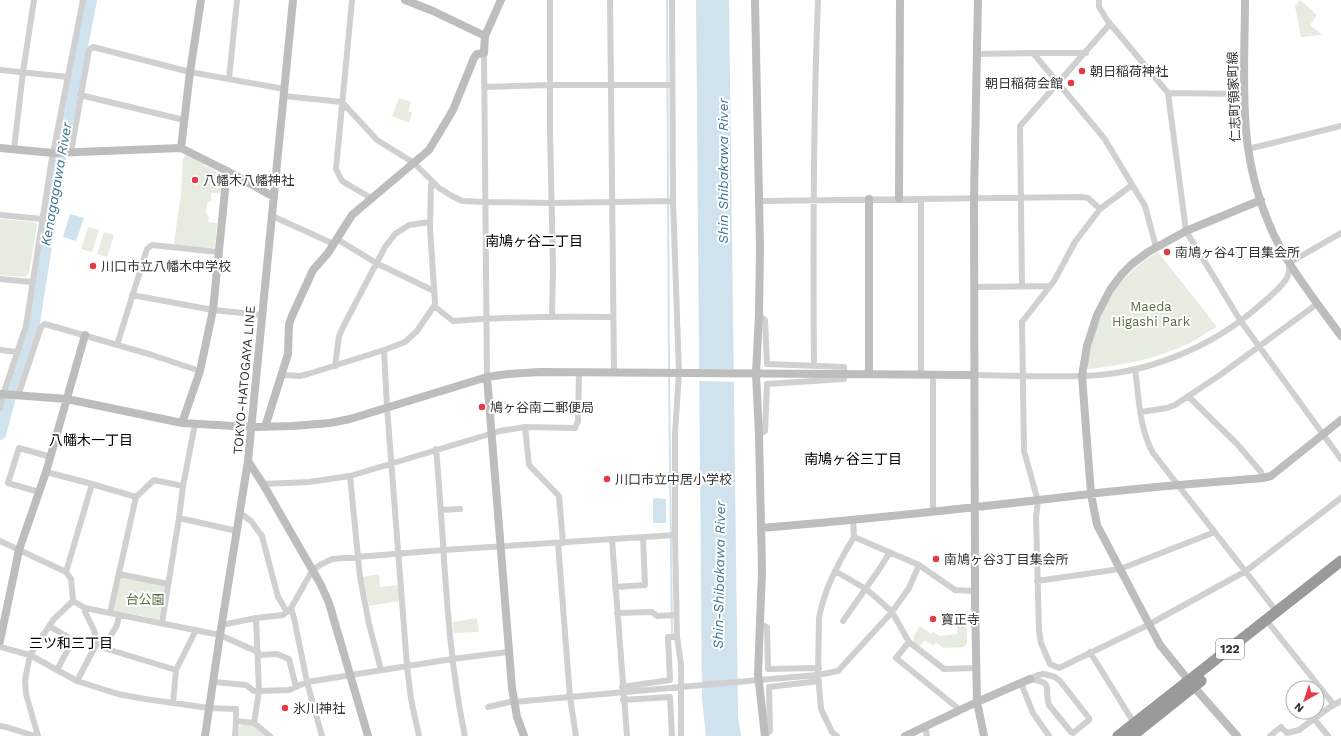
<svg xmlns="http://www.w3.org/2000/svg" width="1341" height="736" viewBox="0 0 1341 736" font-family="'Work Sans','Noto Sans JP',sans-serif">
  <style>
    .green { fill: #e6ecdf }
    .water { fill: #cfe2ee }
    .pier { fill: #fff }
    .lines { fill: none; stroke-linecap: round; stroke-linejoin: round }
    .stream { stroke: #cfe2ee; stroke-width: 2 }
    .river { stroke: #cfe2ee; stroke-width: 12 }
    .street { stroke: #d0d0d0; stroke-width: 6 }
    .secondary { stroke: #bdbdbd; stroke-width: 8 }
    .highway { stroke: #9a9a9a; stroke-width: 11 }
    .poi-dot { fill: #e63946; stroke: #fff; stroke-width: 1.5 }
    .labels { text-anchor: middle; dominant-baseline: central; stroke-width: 4; stroke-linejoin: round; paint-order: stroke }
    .shield { fill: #fff; stroke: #707070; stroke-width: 1 }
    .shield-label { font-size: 12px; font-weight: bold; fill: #333 }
    .poi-label { font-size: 13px; fill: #333; stroke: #fff; text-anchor: start }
    .street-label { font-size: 13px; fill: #333; stroke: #fff }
    .park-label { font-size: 13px; fill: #56703f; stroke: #fff }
    .water-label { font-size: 14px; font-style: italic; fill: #3f7597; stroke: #fff }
    .neighbourhood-label { font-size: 14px; fill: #000; stroke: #fff }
  </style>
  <rect width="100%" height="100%" fill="#fff"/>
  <!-- green -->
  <path class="green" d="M1300 0 1317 15 1310 25 1322 35 1301 37 1295 6Z
    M399 98 411 102 408 111 412 113 409 123 392 116Z
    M185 155C193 156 201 159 205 166 218 170 222 177 222 190L219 193H214L211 194V197L212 200 207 203 206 213 209 218 208 222 217 223 215 247 213 248 176 245 174 243 181 194 183 159Z
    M0 219 35 222 37 225 29 273 25 277 0 275Z
    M88 227 99 230 92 252 81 249Z
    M104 232 114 235 107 257 97 254Z
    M1158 252 1217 327C1207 332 1198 339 1187 344 1156 359 1123 365 1089 369L1087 366C1097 317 1111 279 1158 252Z
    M379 574 380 587 399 585 400 601 369 606 363 577Z
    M122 577 164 585 165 587 160 617 158 619 116 611 114 608 121 578Z
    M477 618 479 632 454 633 453 622Z
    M967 621V644L964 647 943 648 936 642 933 646 925 640 919 647 914 643V635L920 626 931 634 933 632 939 636 957 634V622Z
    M242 725 253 726 265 736H238L239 727Z"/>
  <!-- water -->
  <path class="water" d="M696 0H729L738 716 741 736H706L702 699Z
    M70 214 84 218 76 241 63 237Z
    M653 498 666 499V523H653Z"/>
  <!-- pier -->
  <path class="pier" d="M697 369H735L736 382 698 381Z"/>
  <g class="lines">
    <!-- stream -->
    <path class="stream" d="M667 0 669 371
      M669 375 672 637"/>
    <!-- river -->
    <path class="river" d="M0 434 13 386 32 335 52 208 54 189 91 0"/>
    <!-- street -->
    <path class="street" d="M352 0 336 169 342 181 371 198
      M550 0V131L553 268 552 316
      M610 0 614 372
      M672 0 673 201 679 373 675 433V535L677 637 681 664V736
      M1099 0V7L1107 20 1168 93 1244 94
      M484 53 487 377
      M1033 53H1086
      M977 54 1033 53 1104 138 1145 206 1156 247
      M0 70 68 77
      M229 79 237 0
      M484 87 550 85H672
      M1168 93 1186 231 1240 320 1341 459
      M80 95 184 120
      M284 96 342 102 377 140 414 163 439 188 452 196 462 201 486 202 552 203 673 201
      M14 149 23 72 34 0
      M1248 149 1341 126
      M71 152 89 50 93 47 190 72 284 89
      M1132 185 1100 209 1075 242 1054 281 1022 322 1024 451 1038 501 1036 517 1039 631 1041 643 1050 664 1059 668 1148 625 1246 571 1341 498
      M758 201 1082 197 1088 198 1100 209
      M0 215 43 219
      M272 216 334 244
      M337 239 376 263 434 291
      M0 279 32 282
      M1022 285 1020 126 1110 24
      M974 287 1050 286
      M132 295 213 310 262 315
      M434 306 453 321C506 317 559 316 613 317
      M117 345 147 249 152 245 218 252
      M0 350 17 352
      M384 350 387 407 407 666 411 699 419 736
      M335 366 339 336 343 327 385 247 395 234 409 225 430 222
      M814 366C813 244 813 122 818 0
      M1135 369C1139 397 1139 428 1153 453L1277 612
      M282 375 300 376 308 374 384 350 405 342 417 331 434 306 435 303 430 228 431 185 433 182
      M921 375V199
      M933 375V511
      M974 375C1010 376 1046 377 1081 376 1145 375 1211 348 1259 306 1268 298 1285 285 1288 275 1290 271 1289 267 1289 263L1341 233
      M18 396 41 327 45 324 152 355 200 371
      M1188 396 1238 445 1261 472 1263 478
      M0 408 3 395 26 326 52 158 83 0
      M1141 412 1167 408 1175 405 1220 375 1317 304
      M525 427 529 465 559 496 563 543
      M759 435 765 431 767 384 844 379V367L767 364 765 320 759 315
      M436 449C445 545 445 642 465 736
      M46 472 92 484 136 497
      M350 476 360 577 369 624 381 670
      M263 484 309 482 350 476 500 431 525 427 575 428 578 421 579 372
      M39 492 8 483 19 448 51 457
      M441 510 460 509
      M240 513 251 521 262 536 278 597 287 612
      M179 518 237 531
      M853 520 854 537 919 565 955 590 975 591
      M612 540 627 736
      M0 541 66 572
      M558 543 570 697 576 736
      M835 571 866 589 879 600 892 612 909 642 944 669 976 668
      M119 574 168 584
      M1037 581 1120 569 1215 532
      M615 587 645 585 643 537
      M73 601 85 608 220 635 258 652
      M85 608V612L94 630 97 643 107 649 176 670
      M291 608 294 618 307 682 322 736
      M110 613 136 497 154 480 183 486
      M617 613 652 612 657 616 676 615
      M256 618 259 691 254 723 270 736
      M843 621 878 571 890 552
      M162 623 179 518 183 486 195 424
      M222 625 256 618 283 615 291 608 312 571 320 565 332 559 444 550 675 535
      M761 625 767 627 768 669 819 668
      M49 626 73 640 57 670
      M1271 626 1334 705
      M909 642 896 658 960 710
      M0 647 30 655 77 681 118 694 145 699 209 708 236 709V721L254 723
      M104 647 117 625 119 615
      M1090 652 1134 723
      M258 655 277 654 289 659 296 687
      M1044 674 1055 677 1060 681 1089 718V720L1073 733 1071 732 1049 705C1043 688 1056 683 1030 679L1038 675Z
      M77 681 97 643
      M214 682 246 685 254 691H259L289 690 307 682 452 659 508 652
      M1021 683 1033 713 1049 736
      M622 687 670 680 668 637H677
      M623 700 670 697 672 736
      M514 702 759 680 818 675 838 671 892 612 909 588 919 565
      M173 703 176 670 196 630
      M488 707 514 701
      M1315 720 1328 736
      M0 726 6 727 35 736
      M925 726 927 736
      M765 734 770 731 769 687 819 681
      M38 736 26 694 25 680 30 655 54 619 73 601 71 579 66 572 92 484
      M235 736 236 721
      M837 736 832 732 821 709 818 675 819 618C824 589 839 562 854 537
      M1270 736 1281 727 1287 733 1299 730 1330 707 1341 701"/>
    <!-- secondary -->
    <path class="secondary" d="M405 0 433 11 485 36
      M755 0 760 248 759 315 756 374 759 435 762 571 758 674 765 736
      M978 0 974 198 975 601 977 702 984 736
      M1245 0C1245 43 1242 87 1246 130 1249 170 1262 214 1281 249 1298 280 1321 308 1341 336
      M0 148 53 153 181 148 227 171 274 197
      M181 148 190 72 201 0
      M899 199 900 0
      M869 374V199
      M487 377 512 688 517 717 524 736
      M0 394 67 399 182 423 251 427 293 426 330 423 350 419 487 377 508 374 540 372 974 375
      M182 423 200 371 213 310 227 171
      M265 427 288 354 289 324 292 316 313 270 328 253 352 215 429 150 453 110 474 58 477 54 484 53 485 36 501 0
      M248 461 263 484 321 585 329 603 368 736
      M761 528C871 519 981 507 1090 494 1147 487 1205 483 1263 478L1271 476 1341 420
      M0 641 19 550 46 472 85 335
      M205 736 220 635 248 461 293 0
      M905 736 977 702 1030 679
      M1237 736 1194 687 1160 645 1097 525 1091 494 1082 376 1087 346 1097 315 1110 290 1122 274 1132 264 1148 252 1186 231 1261 200"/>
    <!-- highway -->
    <path class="highway" d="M1118 736 1341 561
      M1132 736 1201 681"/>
  </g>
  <!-- markers -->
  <g class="poi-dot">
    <circle cx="1082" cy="71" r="4"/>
    <circle cx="1071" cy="83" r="4"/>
    <circle cx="195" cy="180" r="4"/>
    <circle cx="1167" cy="252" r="4"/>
    <circle cx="93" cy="266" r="4"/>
    <circle cx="482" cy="407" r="4"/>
    <circle cx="607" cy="479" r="4"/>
    <circle cx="936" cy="559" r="4"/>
    <circle cx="933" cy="619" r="4"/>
    <circle cx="285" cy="708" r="4"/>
  </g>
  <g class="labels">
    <!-- shield labels -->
    <rect class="shield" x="1216" y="639" width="28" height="20" rx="3"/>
    <g class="shield-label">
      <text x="1230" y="649">122</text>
    </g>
    <!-- poi labels -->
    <g class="poi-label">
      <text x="1090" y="71">朝日稲荷神社</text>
      <text x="1063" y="83" text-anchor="end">朝日稲荷会館</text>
      <text x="203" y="180">八幡木八幡神社</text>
      <text x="1175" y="252">南鳩ヶ谷4丁目集会所</text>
      <text x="101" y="266">川口市立八幡木中学校</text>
      <text x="490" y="407">鳩ヶ谷南二郵便局</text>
      <text x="615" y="479">川口市立中居小学校</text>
      <text x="944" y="559">南鳩ヶ谷3丁目集会所</text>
      <text x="941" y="619">寶正寺</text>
      <text x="293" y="708">氷川神社</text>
    </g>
    <!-- street labels -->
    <g class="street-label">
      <text transform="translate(1234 97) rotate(-92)">仁志町領家町線</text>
      <text transform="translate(244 380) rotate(-85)">TOKYO-HATOGAYA LINE</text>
    </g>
    <!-- park labels -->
    <g class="park-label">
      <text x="1151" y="306">Maeda<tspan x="1151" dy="15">Higashi Park</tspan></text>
      <text x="145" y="599">台公園</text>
    </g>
    <!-- water labels -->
    <g class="water-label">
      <text transform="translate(723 171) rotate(-90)">Shin Shibakawa River</text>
      <text transform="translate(56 184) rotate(-80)">Kenagagawa River</text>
      <text transform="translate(719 575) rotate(-89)">Shin-Shibakawa River</text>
    </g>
    <!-- neighbourhood labels -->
    <g class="neighbourhood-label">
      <text x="534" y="241">南鳩ヶ谷二丁目</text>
      <text x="91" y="440">八幡木一丁目</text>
      <text x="853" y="459">南鳩ヶ谷三丁目</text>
      <text x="71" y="643">三ツ和三丁目</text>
    </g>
  </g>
  <!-- north arrow -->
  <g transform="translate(1305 700) rotate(219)"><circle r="19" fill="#ffffff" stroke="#adadad"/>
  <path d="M0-3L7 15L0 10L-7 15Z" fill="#e63946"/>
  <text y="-6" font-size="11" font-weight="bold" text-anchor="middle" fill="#333333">N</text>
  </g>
</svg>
